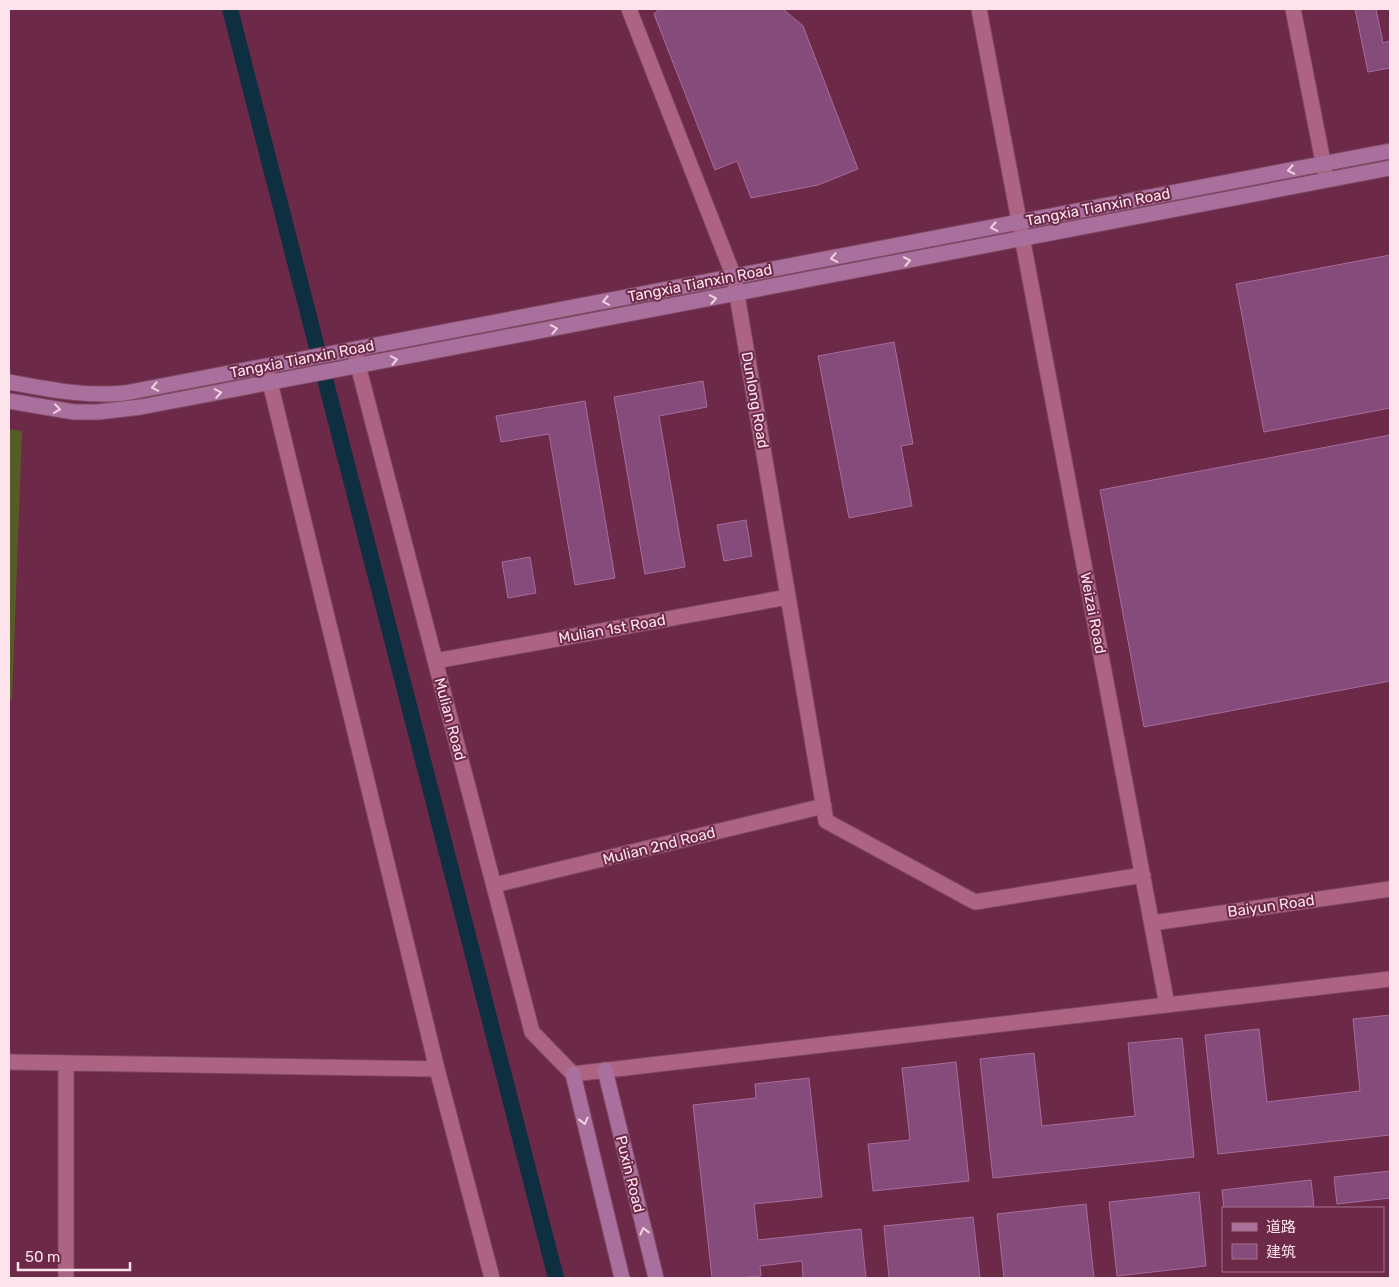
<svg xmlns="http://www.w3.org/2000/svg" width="1399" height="1287" viewBox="0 0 1399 1287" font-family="Rubik,'Noto Sans SC',sans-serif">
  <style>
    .green { fill: #575c27 }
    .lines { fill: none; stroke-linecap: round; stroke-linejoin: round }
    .canal { stroke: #0e2f40; stroke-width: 16 }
    .building { fill: #854b7a; stroke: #a86c9c }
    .street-casing { stroke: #7e4863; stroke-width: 17 }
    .secondary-casing { stroke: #7e4863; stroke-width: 17 }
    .street { stroke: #ad6482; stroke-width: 15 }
    .secondary { stroke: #a9709d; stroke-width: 15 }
    .oneway { stroke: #f0d2e0 }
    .labels { text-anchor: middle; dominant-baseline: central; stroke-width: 4; stroke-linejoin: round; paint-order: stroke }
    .street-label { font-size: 15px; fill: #fde3ec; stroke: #6c2948 }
  </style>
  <rect width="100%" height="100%" fill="#6c2948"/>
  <!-- green -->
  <path class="green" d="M9 429 22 431 12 700H9Z"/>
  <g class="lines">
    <!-- canal -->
    <path class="canal" d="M230 9 556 1278"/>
  </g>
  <!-- building -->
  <path class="building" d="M659 9H783L803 26 858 169 818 185 751 198 737 161 715 170 654 14Z
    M1355 9H1376L1383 43 1390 41V68L1368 72Z
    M1390 255V408L1264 432 1236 284Z
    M894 342 913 444 901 446 912 506 849 518 818 356Z
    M703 381 707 407 659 416 685 567 645 574 614 397Z
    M585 401 615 578 575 585 549 434 501 442 496 416Z
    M1390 435V681L1144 727 1100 490Z
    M746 520 752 556 724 561 717 525Z
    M530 557 536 593 508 598 502 562Z
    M1390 1015V1135L1218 1154 1205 1035 1259 1029 1267 1102 1360 1091 1353 1019Z
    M1182 1038 1194 1157 993 1178 980 1059 1034 1053 1042 1126 1135 1116 1128 1043Z
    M956 1062 969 1181 873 1191 868 1144 910 1140 902 1068Z
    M809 1078 822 1197 754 1204 758 1240 861 1229 866 1278H803L802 1261 760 1266 761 1276 737 1278H712L693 1105 756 1098 755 1084Z
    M1390 1171V1198L1337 1204 1334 1177Z
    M1311 1180 1314 1206 1293 1208H1224L1222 1190Z
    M1199 1192 1206 1266 1117 1276 1109 1202Z
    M1086 1204 1094 1278H1004L997 1214Z
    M973 1217 980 1278H889L884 1226Z"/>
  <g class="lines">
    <defs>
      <path id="street" d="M629 9 734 277 826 821 975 902 1143 875
        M979 9 1167 1005
        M1293 9 1326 177
        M354 350 532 1032 573 1074 1390 979
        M267 370 437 1069 492 1278
        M435 661 788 597
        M494 885 824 806
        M1152 923 1390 889
        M9 1062 437 1069
        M66 1063V1278"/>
      <path id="secondary" d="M9 382C47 389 85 397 125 393L1390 151
        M9 401 74 412H98L141 407 1390 168
        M605 1070 656 1278
        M573 1074 622 1278"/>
    </defs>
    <!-- street casing -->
    <use href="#street" class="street-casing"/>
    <!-- secondary casing -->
    <use href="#secondary" class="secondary-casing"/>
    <!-- street -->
    <use href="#street" class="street"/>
    <!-- secondary -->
    <use href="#secondary" class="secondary"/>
  </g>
  <!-- one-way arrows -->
  <defs><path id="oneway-chevron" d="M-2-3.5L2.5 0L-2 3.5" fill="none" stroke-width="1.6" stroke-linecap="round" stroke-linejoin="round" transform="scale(1.25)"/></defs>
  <g class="oneway">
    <use href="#oneway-chevron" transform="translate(1291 170) rotate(169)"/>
    <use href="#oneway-chevron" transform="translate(994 227) rotate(169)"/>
    <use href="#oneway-chevron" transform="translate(834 258) rotate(169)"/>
    <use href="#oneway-chevron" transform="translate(907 261) rotate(-11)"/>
    <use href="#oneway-chevron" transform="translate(713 299) rotate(-11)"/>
    <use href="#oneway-chevron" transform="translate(606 301) rotate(169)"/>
    <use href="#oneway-chevron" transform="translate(554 329) rotate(-11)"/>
    <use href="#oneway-chevron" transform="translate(394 360) rotate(-11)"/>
    <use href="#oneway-chevron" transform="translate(155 387) rotate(169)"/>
    <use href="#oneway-chevron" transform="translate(218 393) rotate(-10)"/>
    <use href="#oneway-chevron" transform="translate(57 409) rotate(8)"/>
    <use href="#oneway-chevron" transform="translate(584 1121) rotate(76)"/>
    <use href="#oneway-chevron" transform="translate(644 1231) rotate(-104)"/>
  </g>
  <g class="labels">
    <!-- street labels -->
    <g class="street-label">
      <text transform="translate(1098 207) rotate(-11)">Tangxia Tianxin Road</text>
      <text transform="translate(700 283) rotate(-11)">Tangxia Tianxin Road</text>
      <text transform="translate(302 359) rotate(-11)">Tangxia Tianxin Road</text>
      <text transform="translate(755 400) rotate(80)">Dunlong Road</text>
      <text transform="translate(1093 613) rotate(79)">Weizai Road</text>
      <text transform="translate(612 629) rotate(-10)">Mulian 1st Road</text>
      <text transform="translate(450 719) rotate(75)">Mulian Road</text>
      <text transform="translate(659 846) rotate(-14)">Mulian 2nd Road</text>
      <text transform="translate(1271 906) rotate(-8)">Baiyun Road</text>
      <text transform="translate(630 1174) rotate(76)">Puxin Road</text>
    </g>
  </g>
  <!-- border -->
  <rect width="1399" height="1287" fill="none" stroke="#fde3ec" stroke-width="20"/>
  <!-- legend -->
  <rect x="1222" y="1207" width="162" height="65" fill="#6c2948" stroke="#a6738a"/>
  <rect x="1232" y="1223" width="25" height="8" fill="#a9709d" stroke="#a6738a"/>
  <text x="1266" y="1232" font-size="15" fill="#fde3ec">道路</text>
  <rect x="1232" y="1244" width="25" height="15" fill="#854b7a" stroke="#a6738a"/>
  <text x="1266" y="1257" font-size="15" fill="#fde3ec">建筑</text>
  <!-- scale -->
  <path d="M18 1262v8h112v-8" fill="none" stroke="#fde3ec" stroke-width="2.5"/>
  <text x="25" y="1262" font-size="15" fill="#fde3ec" stroke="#6c2948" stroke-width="4" paint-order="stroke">50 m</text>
</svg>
